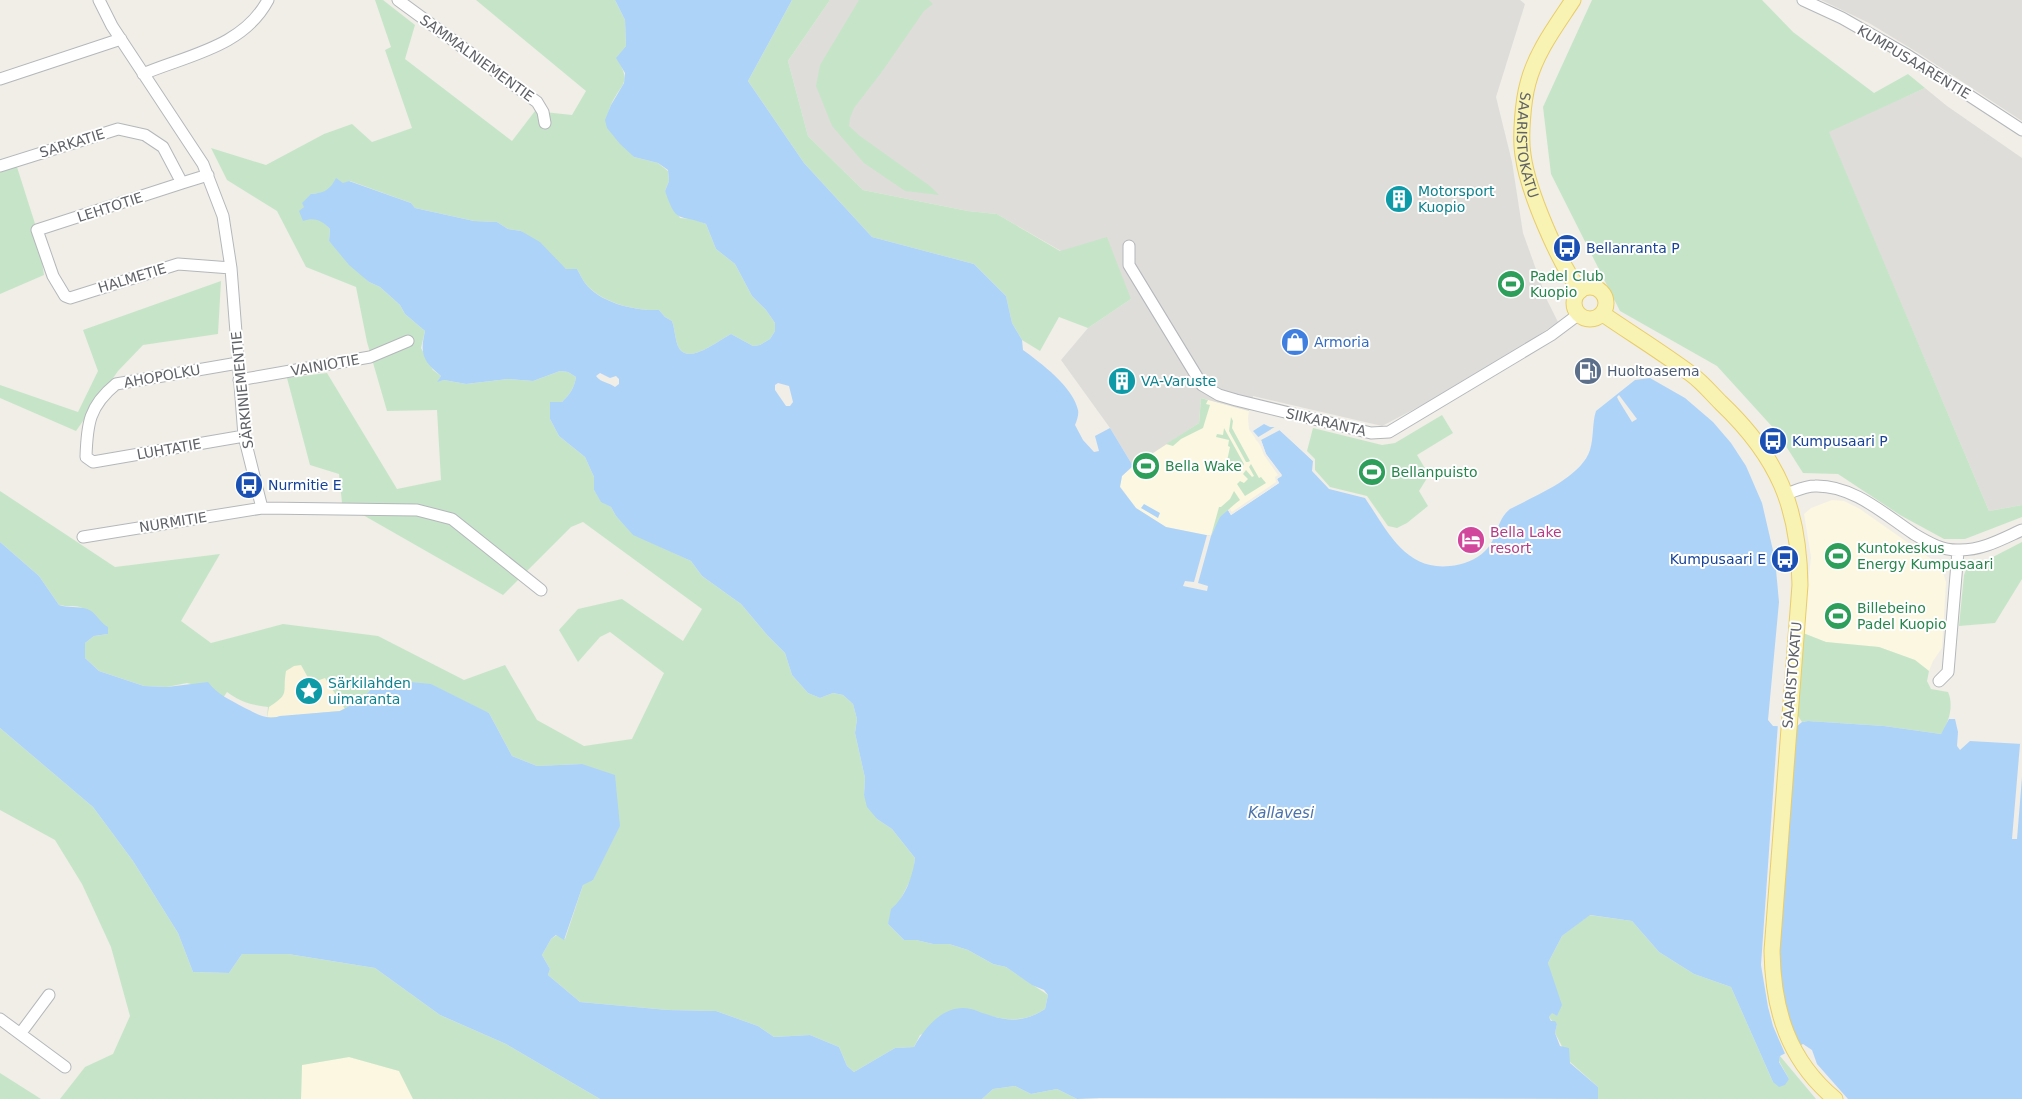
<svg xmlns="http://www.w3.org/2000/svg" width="2022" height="1099" viewBox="0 0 2022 1099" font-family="'DejaVu Sans',sans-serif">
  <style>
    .commercial { fill: #fcf7e0 }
    .industrial { fill: #dfddd9 }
    .green { fill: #c6e5c8 }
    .sand { fill: #f8f3da }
    .water { fill: #aed3f9; fill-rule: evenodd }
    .pier { fill: #f0eee7 }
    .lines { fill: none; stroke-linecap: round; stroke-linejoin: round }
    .minor-casing { stroke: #b4b7bb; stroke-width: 13 }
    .major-casing { stroke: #e8cd68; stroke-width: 17 }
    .minor { stroke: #fff; stroke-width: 11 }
    .major { stroke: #f9f3b3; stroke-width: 15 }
    .labels { text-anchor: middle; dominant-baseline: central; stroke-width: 4; stroke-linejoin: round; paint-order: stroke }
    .street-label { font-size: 14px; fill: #5f6266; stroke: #fff }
    .culture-label { font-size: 14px; fill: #0d838f; stroke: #fff; text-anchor: start }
    .transit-label { font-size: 14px; fill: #164399; stroke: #fff; text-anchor: start }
    .leisure-label { font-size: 14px; fill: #27864d; stroke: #fff; text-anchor: start }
    .shop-label { font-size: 14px; fill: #366cbe; stroke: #fff; text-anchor: start }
    .service-label { font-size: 14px; fill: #4e5e75; stroke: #fff; text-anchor: start }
    .hotel-label { font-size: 14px; fill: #b23c85; stroke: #fff; text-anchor: start }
    .water-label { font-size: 15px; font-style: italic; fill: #4b73ab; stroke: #fff }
  </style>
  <rect width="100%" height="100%" fill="#f0eee7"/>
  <!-- commercial -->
  <path class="commercial" d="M1201 398 1249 411 1248 418 1249 429 1281 476 1279 483 1211 536 1166 527 1136 508 1120 486 1122 476 1133 466 1199 423Z
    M1832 500 1844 501 1860 509 1934 561 1943 572 1946 582 1942 648 1933 661 1929 671 1915 660 1879 647 1826 642 1803 633 1811 557 1804 514 1811 508Z
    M349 1057 399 1071 413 1099H301L302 1065Z"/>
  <!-- industrial -->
  <path class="industrial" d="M830 0H1520L1525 4 1496 97 1512 162 1523 233 1547 300 1558 322 1515 351 1445 393 1382 426 1253 396 1249 411 1201 398 1199 423 1133 466 1110 428 1061 360 1088 328 1131 299 1061 251 997 214 968 211 863 190 808 136 788 61Z
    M1821 0H2022V121L1920 54 1869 23Z
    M1925 88 1947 106 2022 158V505L1989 511 1828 131Z"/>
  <!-- green -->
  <path class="green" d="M375 0H383L415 25 405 59 512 141 535 111 572 115 586 91 476 0H615L625 20 626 46 617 58C632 85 622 81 611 105 609 109 608 115 606 120L634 157 658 163 668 171 669 181 665 191 680 218 693 219 706 224 716 249 735 264 752 296 766 310 775 323V331L770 339 760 345 753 346 731 334C719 340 689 365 679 348 675 341 675 329 672 321L665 317 659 310C635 311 601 303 585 283 582 279 580 274 577 269H566L521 231 508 229 497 222 474 221 415 208 411 203 350 181 321 193 311 194V218L321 220 330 229 329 241 369 282 380 287 400 305 405 314 425 331 421 348 433 370 441 376 438 381 444 380 466 384 508 379 533 381 560 371 568 372 576 377C574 389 570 394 562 402H550V419L559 436 585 457 594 477V490L601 501 611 507 616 516 633 534 691 561 702 576 741 604 768 636 785 653 792 675 808 693 820 698 833 693 843 695 853 704 857 719 855 733 865 778 864 795 877 819 892 829 915 858 913 875 888 924 904 940H916L933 944H949L968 950 993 964 1006 967 1048 995 1045 1009C1025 1022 1009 1021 986 1015L920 1035 914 1047 895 1048 854 1072 847 1066 839 1047 810 1035 774 1037 758 1026 716 1011 668 1010 580 1002 548 975 550 969 542 955 551 939 557 935 565 939 583 885 582 764 537 766 512 756 489 713 380 679 362 699 340 711 273 718H267L268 707C252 705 240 702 227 692L223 698 214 690 187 683 167 687 144 686 99 671 85 658V643L94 636 108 634C98 619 90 606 71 606 66 606 64 606 59 605L39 576 0 542V491L115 567 220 554 181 621 211 643 283 624 378 636 464 680 505 665 537 720 584 746 632 739 664 673 610 632 600 637 578 662 559 630 578 609 622 599 683 641 702 609 583 522 571 527 503 595 342 503 339 474 310 465 287 378 327 373 397 489 441 480 437 410 387 411 367 342 356 287 306 267 277 211 227 180 211 148 266 165 324 134 352 124 372 142 412 128 385 50 391 47Z
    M792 0H830L788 61 808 136 863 190 968 211 997 214 1060 251 1107 237 1131 299 1088 328 1059 317 1040 351 1022 340 1012 323 1006 296 974 264 872 237 804 163 748 81Z
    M859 0H929L933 4 924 11 881 73 854 108 850 118 849 126 860 136 930 186 939 195 905 191 864 163 832 126 816 86 820 65Z
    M1592 0H1762L1793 32 1874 93 1908 74 1925 88 1829 132 1989 511 2022 505V517L1965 539H1944L1900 515 1838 474 1803 473 1777 432 1717 366 1620 311 1551 174 1543 107Z
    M17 167 37 230 44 275 0 294V169Z
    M221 281 218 334 143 345 118 371 76 431 0 398V385L78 412 98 371 83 330Z
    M1201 398 1208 400 1206 404 1210 405 1203 428 1181 439 1173 446 1166 444 1199 423Z
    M1442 415 1453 433 1417 455 1429 475 1419 491 1428 506 1407 523 1397 528 1388 526 1367 496 1330 487 1315 470V459L1307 451 1313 428 1382 445 1395 443Z
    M1231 417 1233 421 1232 428 1250 461 1248 462H1246L1229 431Z
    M1224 428 1244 464 1240 470 1238 468 1239 464 1227 461 1230 447 1228 446 1229 440 1216 437 1217 434 1223 435Z
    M1251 464 1259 478 1261 477 1266 483 1245 496 1237 484 1240 481 1244 483 1248 479 1243 474 1246 470 1252 477 1254 476 1249 467Z
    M1234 491 1240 500C1226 510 1219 520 1211 536L1219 507H1221L1230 499Z
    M2022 542V579L1995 623 1959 626 1964 575 1968 565 1975 561 1989 559Z
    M1803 633 1826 642 1879 647 1915 660 1929 671 1927 681 1931 689 1948 692C1954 705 1949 723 1941 734L1884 726 1808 721 1802 722 1798 716Z
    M0 728 93 807 133 861 178 933 193 972 229 973 242 954H288L375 968 440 1015 506 1044 600 1099H413L399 1071 349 1057 302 1065 301 1099H60L85 1067 113 1054 130 1016 111 947 82 884 55 840 0 810Z
    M1589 915 1632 921 1659 952 1694 974 1731 987 1773 1082 1789 1079 1779 1061 1780 1056 1816 1099H1598V1087L1570 1062 1555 1033 1557 1024 1552 1021 1549 1017 1552 1012 1557 1016 1548 963 1562 936Z
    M0 1073 41 1099H0Z
    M1015 1086 1031 1094 1057 1089 1077 1099H982L993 1089Z"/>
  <!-- sand -->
  <path class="sand" d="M301 665 311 683 325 678 345 709 340 711 267 718 269 707C291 693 282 693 286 671L294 666Z"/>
  <!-- water -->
  <path class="water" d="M615 0H792L748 81 804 163 872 237 974 264 1006 296 1012 323 1022 340 1023 350C1041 363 1073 387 1078 410 1079 414 1077 420 1075 425L1083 440 1094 452 1099 451 1095 436 1110 428 1133 466 1122 476 1120 487 1136 508 1166 527 1211 536 1220 517 1228 510 1231 515 1279 483 1277 479 1282 475 1266 454 1261 440 1253 431 1264 424 1270 427H1276L1313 461 1312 471 1329 489 1365 498C1387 530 1405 571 1450 566 1462 565 1476 560 1485 551 1498 539 1496 520 1510 509 1534 496 1581 478 1590 450 1594 437 1592 423 1596 411L1635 380 1650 378 1685 398 1713 422 1731 443 1746 466 1762 503 1775 559 1779 602 1768 720 1773 726 1796 727 1802 722 1808 721 1884 726 1941 734 1949 719H1955L1958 732 1957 746 1960 750 1970 741 2022 744V1099H1848L1817 1064 1812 1050 1803 1044 1780 1056 1779 1062 1789 1079 1785 1085 1779 1087 1773 1082 1731 987 1694 974 1659 952 1632 921 1590 915 1562 936 1548 963 1562 1005 1557 1016 1552 1013 1549 1017 1551 1021H1555L1557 1024 1555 1033 1560 1046 1569 1048 1570 1063 1598 1087V1099L1100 1098 1077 1099 1057 1089 1031 1094 1015 1086 993 1089 982 1099H600L506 1044 440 1015 375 968 288 954H242L229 973 193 972 178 933 133 861 93 807 0 728V542L39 576 59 605C68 608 78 606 87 609 95 611 100 623 108 627V634L94 636 85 643V658L99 671 144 686 167 687 208 682C218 695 229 699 243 707 256 713 265 721 280 716L340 711 362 699 380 679 431 684 489 713 512 756 537 766 582 764 615 775 620 826 593 880 583 885 564 940 556 935 551 939 542 955 550 969 548 975 580 1002 668 1010 716 1011 758 1026 774 1037 810 1035 839 1047 847 1066 854 1072 895 1048 914 1047C925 1027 945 1003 971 1009 976 1010 981 1013 986 1014 1007 1022 1026 1022 1045 1009L1048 995 1044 990 1032 985 1006 967 993 964 968 950 949 944H933L916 940H904L888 924 891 909C905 898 913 876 915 858L892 829 877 819 867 807 864 795 865 778 855 733 857 719 853 704 843 695 833 693 820 698 808 693 792 675 785 653 768 636 741 604 702 576 691 561 633 535 616 516 611 507 601 502 594 490V477L585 457 559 436 550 419V402H562C570 394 574 389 576 377L568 372 560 371 533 381 508 379 466 384 444 380 437 382 441 376C422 361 420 353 425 331L405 314 400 305 380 287 369 282 349 265 329 241 330 229C321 220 315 217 303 221L299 211 304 207 302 203 311 194C324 193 330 190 336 178L343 183 349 181 411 203 415 208 474 221 497 222 508 229 521 231 540 242 566 269H577C580 274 582 279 585 283 600 303 635 311 659 310L665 317 672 321C675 329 675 341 679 348 689 365 719 340 731 334L753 346 760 345 770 339 775 331V323L766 310 752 296 735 264 716 249 706 224C677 213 677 225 665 191L669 181 668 170 658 163 634 157 620 144 607 128 605 120 611 105 624 83 625 73 616 58 626 46 625 20ZM600 373 610 378 616 376 619 379V384L615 387C609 382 601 383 596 376ZM778 383 789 386 793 402 790 406H786L775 390V385Z
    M1144 504 1160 513 1158 518 1141 508Z"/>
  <!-- pier -->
  <path class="pier" d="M1619 395 1637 419 1632 422 1619 401 1617 397Z
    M1278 425 1314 459 1313 461 1280 430 1261 440 1266 454 1282 476 1277 479 1279 483 1231 515 1228 510 1230 509 1232 512 1276 482 1275 477 1278 475 1264 455 1259 442 1255 439Z
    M1207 535 1211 536 1198 583 1208 586 1207 591 1183 586 1185 581 1194 582Z
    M1778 723 1794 724 1777 948 1779 984 1789 1021 1801 1048 1786 1056 1773 1026 1768 1007 1761 965Z
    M2020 744H2022V777L2017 839H2012Z"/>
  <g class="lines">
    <defs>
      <path id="minor" d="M99 0 112 26 203 164 223 216 231 268 244 436 262 508
        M398 0 537 102 543 112 545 123
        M1803 0 1842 18 1907 55 2022 130
        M143 74C188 55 243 47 268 0
        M0 79 121 39
        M0 166 118 129 145 135 163 147 182 183 208 175
        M182 183 37 230 53 276 65 296 70 298 178 264 231 268
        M1129 246V265L1202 385 1219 395 1236 400 1371 433 1389 432 1551 335 1579 314
        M238 363 116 384C89 406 87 424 86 457L93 462 244 436
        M239 380 370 357 408 341
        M1786 494C1795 491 1805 486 1815 486 1853 485 1884 514 1914 534 1929 543 1943 551 1960 550 1983 550 2002 539 2022 530
        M83 537 262 508 417 510 452 519 541 590
        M1939 681 1948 672 1958 551
        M0 1019 19 1033 23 1030 49 995
        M19 1033 65 1067"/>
      <g id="major">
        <path id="s1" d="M1573 0C1556 26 1536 52 1528 83 1523 101 1520 137 1523 155 1528 192 1558 261 1580 291"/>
        <circle cx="1590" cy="303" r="16"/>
        <path d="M1603 314C1632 334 1663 353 1691 374 1702 382 1711 393 1721 403 1778 457 1799 507 1800 585L1772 951C1773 1010 1788 1060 1835 1099"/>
      </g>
    </defs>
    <!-- minor casing -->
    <use href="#minor" class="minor-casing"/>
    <!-- major casing -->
    <use href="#major" class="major-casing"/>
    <!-- minor -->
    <use href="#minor" class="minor"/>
    <!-- major -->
    <use href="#major" class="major"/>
  </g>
  <!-- icons -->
  <defs>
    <symbol id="building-disc" viewBox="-11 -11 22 22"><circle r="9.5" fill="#0f9aa8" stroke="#fff"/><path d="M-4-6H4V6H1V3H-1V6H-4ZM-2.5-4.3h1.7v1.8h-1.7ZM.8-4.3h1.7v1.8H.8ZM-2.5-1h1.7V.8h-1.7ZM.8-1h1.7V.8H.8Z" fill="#fff"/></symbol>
    <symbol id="bus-disc" viewBox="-11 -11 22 22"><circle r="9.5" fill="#1a4fb4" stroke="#fff"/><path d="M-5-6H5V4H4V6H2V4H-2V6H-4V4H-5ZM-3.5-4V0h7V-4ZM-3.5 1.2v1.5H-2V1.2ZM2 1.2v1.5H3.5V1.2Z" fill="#fff"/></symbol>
    <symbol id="stadium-disc" viewBox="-11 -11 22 22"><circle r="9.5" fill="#2e9e5b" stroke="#fff"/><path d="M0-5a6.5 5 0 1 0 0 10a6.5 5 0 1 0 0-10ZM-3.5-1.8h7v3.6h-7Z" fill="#fff"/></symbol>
    <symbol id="shop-disc" viewBox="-11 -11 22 22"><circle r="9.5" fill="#3f7fe0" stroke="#fff"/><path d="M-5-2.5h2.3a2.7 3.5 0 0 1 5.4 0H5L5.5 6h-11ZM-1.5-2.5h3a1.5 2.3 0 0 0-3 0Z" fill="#fff"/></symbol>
    <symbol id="fuel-disc" viewBox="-11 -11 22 22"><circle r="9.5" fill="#5c6f8a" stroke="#fff"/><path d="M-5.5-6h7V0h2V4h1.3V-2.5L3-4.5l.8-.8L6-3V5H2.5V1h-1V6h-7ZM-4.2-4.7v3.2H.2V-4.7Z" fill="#fff"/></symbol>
    <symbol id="hotel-disc" viewBox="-11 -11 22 22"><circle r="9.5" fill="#d1479c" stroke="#fff"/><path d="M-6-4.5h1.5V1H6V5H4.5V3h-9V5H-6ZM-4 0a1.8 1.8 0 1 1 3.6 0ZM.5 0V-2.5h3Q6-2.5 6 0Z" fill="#fff"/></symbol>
    <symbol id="sight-disc" viewBox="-11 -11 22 22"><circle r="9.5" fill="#0f9aa8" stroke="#fff"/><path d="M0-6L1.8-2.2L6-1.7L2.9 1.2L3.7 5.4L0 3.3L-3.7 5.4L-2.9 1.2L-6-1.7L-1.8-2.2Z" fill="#fff"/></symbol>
  </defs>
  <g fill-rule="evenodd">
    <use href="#building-disc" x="1383" y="183" width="32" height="32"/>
    <use href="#bus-disc" x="1551" y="232" width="32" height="32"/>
    <use href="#stadium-disc" x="1495" y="268" width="32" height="32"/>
    <use href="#shop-disc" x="1279" y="326" width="32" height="32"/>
    <use href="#fuel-disc" x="1572" y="355" width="32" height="32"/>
    <use href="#building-disc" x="1106" y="365" width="32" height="32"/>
    <use href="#bus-disc" x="1757" y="425" width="32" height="32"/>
    <use href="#stadium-disc" x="1130" y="450" width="32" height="32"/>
    <use href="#stadium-disc" x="1356" y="456" width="32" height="32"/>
    <use href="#bus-disc" x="233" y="469" width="32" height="32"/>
    <use href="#hotel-disc" x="1455" y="524" width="32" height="32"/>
    <use href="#stadium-disc" x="1822" y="540" width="32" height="32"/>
    <use href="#bus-disc" x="1769" y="543" width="32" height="32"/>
    <use href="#stadium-disc" x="1822" y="600" width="32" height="32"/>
    <use href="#sight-disc" x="293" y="675" width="32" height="32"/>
  </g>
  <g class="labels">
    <!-- street labels -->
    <g class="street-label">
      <text transform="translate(477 58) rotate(36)">SAMMALNIEMENTIE</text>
      <text transform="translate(1914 62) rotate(31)">KUMPUSAARENTIE</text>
      <text transform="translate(72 143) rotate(-17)">SARKATIE</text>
      <text stroke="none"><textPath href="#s1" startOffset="158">SAARISTOKATU</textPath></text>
      <text transform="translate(110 207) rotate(-18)">LEHTOTIE</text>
      <text transform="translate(132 278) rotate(-17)">HALMETIE</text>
      <text transform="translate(325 365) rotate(-10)">VAINIOTIE</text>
      <text transform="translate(162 376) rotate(-10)">AHOPOLKU</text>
      <text transform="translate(242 390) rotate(-96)">SÄRKINIEMENTIE</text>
      <text transform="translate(1326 422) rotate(13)">SIIKARANTA</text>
      <text transform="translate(169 449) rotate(-10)">LUHTATIE</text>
      <text transform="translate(173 522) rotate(-9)">NURMITIE</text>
      <text transform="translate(1792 675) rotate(-85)">SAARISTOKATU</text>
    </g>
    <!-- culture labels -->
    <g class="culture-label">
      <text x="1418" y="191">Motorsport<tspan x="1418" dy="16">Kuopio</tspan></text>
      <text x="1141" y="381">VA-Varuste</text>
      <text x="328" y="683">Särkilahden<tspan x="328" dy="16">uimaranta</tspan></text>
    </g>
    <!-- transit labels -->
    <g class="transit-label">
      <text x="1586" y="248">Bellanranta P</text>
      <text x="1792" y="441">Kumpusaari P</text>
      <text x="268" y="485">Nurmitie E</text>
      <text x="1766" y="559" text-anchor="end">Kumpusaari E</text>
    </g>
    <!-- leisure labels -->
    <g class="leisure-label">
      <text x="1530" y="276">Padel Club<tspan x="1530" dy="16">Kuopio</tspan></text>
      <text x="1165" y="466">Bella Wake</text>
      <text x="1391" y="472">Bellanpuisto</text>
      <text x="1857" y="548">Kuntokeskus<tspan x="1857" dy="16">Energy Kumpusaari</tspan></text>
      <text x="1857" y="608">Billebeino<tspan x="1857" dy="16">Padel Kuopio</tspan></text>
    </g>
    <!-- shop labels -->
    <g class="shop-label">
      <text x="1314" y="342">Armoria</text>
    </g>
    <!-- service labels -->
    <g class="service-label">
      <text x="1607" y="371">Huoltoasema</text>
    </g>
    <!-- hotel labels -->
    <g class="hotel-label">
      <text x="1490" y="532">Bella Lake<tspan x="1490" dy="16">resort</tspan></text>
    </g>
    <!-- water labels -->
    <g class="water-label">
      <text x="1281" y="813">Kallavesi</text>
    </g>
  </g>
</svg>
